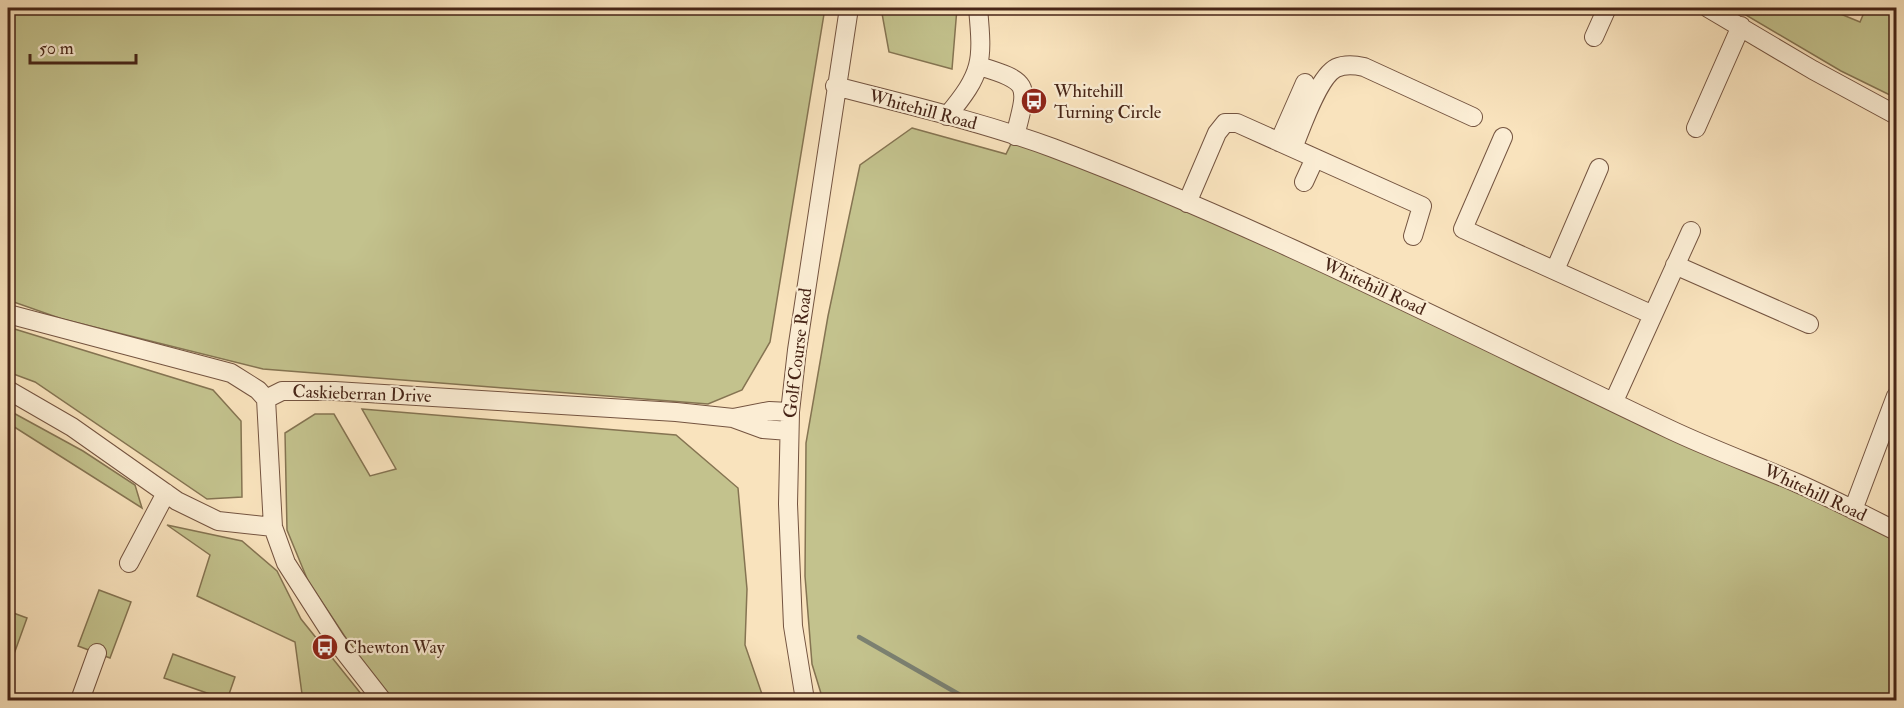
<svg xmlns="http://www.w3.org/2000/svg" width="1904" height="708" viewBox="0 0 1904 708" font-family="'IM FELL Double Pica',serif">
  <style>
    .green { fill: #c3c28d; stroke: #857452; stroke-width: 1.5 }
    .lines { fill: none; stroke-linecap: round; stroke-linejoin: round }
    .stream { stroke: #7b8172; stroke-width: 4.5 }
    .minor-casing { stroke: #745440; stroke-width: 20 }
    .minor { stroke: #fbedd4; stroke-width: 18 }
    .labels { text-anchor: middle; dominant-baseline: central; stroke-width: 4.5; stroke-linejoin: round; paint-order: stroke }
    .poi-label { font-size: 18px; fill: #472517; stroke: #fbedd4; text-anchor: start }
    .street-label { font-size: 18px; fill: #472517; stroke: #fbedd4 }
  </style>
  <rect width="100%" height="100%" fill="#f9e3bd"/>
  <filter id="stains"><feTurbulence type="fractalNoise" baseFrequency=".00333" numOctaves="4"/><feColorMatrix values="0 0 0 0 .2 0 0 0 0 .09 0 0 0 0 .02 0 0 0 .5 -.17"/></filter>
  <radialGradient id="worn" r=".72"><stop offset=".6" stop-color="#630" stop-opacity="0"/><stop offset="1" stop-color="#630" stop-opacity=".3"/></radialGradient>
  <!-- green -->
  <path class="green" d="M8 8H825L770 342 742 390 708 404 263 369 62 319 8 300Z
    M881 8H957L952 69 889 52Z
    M1734 8H1826L1860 22 1866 8H1896V98L1841 71Z
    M912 128 1006 154 1015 136 1051 148 1896 531V700H823L812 664 805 576 806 443 828 316 860 165Z
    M8 327 213 390 241 421 242 497 207 499 35 382 8 372Z
    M362 409 676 435 738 488 747 589 745 645 764 700H387L308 581 287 530 285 433 315 414H334L370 476 396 469Z
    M8 410 83 451 135 485 142 508 8 423Z
    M167 525 242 541 277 571 301 619 366 700H315L302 694 295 642 197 596 210 555Z
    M99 590 131 602 110 658 78 646Z
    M8 611 27 618 14 654 8 652Z
    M173 654 235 677 227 700 164 678Z"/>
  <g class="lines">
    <!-- stream -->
    <path class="stream" d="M859 637 969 700"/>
    <defs>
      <path id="minor" d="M1708 8 1813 70 1896 115
        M1594 37 1607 8
        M979 66C1032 82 1028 85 1015 136
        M835 86C908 105 982 122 1053 148 1265 228 1465 332 1669 429 1711 449 1755 465 1797 483 1831 498 1864 515 1896 531
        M947 116C983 73 983 62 978 8
        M1696 128 1741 26
        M1503 137 1463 229 1653 315
        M1279 142 1305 83
        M1293 148C1301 129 1318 77 1336 68 1345 64 1355 65 1364 67L1473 117
        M1304 182 1315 158
        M1187 203 1217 133 1225 123H1237L1422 206 1413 236
        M1675 265 1809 324
        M1555 270 1599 168
        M8 314 231 373 258 390 266 399
        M8 390 72 427 177 501 218 521 273 527
        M266 399 282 391H335L676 412 733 418 763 429 789 431
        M266 399 273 527 286 563 336 641 382 700
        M1614 401 1691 231
        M733 418 769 411 790 412
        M1853 510 1896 396
        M129 563 166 493
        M80 700 97 653
        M805 700 793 626 788 504 790 412 797 350 849 8"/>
    </defs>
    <!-- minor casing -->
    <use href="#minor" class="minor-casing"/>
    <!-- minor -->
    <use href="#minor" class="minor"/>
  </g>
  <!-- icons -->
  <defs>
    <symbol id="bus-disc" viewBox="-11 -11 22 22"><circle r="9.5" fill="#8f2418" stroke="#fbedd4"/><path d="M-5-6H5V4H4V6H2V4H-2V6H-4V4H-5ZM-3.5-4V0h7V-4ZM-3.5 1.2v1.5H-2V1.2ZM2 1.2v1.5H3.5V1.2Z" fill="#fff"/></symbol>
  </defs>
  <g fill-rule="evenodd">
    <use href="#bus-disc" x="1019" y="86" width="30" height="30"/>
    <use href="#bus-disc" x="310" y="632" width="30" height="30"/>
  </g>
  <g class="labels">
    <!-- poi labels -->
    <g class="poi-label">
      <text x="1054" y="91">Whitehill<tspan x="1054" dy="21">Turning Circle</tspan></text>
      <text x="344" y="647">Chewton Way</text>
    </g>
    <!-- street labels -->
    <g class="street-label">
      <text transform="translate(923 110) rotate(15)">Whitehill Road</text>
      <text transform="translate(1374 287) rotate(25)">Whitehill Road</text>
      <text transform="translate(798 353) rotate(-83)">Golf Course Road</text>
      <text transform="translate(362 394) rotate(2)">Caskieberran Drive</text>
      <text transform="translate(1815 493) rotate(25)">Whitehill Road</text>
    </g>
  </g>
  <!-- margin -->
  <rect width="1904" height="708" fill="none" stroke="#f9e3bd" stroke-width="30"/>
  <rect x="9" y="9" width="1886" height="690" fill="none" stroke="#472517" stroke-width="3"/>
  <rect x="15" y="15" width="1874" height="678" fill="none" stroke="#472517" stroke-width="1.5"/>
  <!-- scale -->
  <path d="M30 54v9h106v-9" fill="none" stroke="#472517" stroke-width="3"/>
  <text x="39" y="54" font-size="18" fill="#472517" stroke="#fbedd4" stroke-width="4.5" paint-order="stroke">50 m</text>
  <rect width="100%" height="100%" filter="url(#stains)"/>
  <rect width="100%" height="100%" fill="url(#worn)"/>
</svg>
